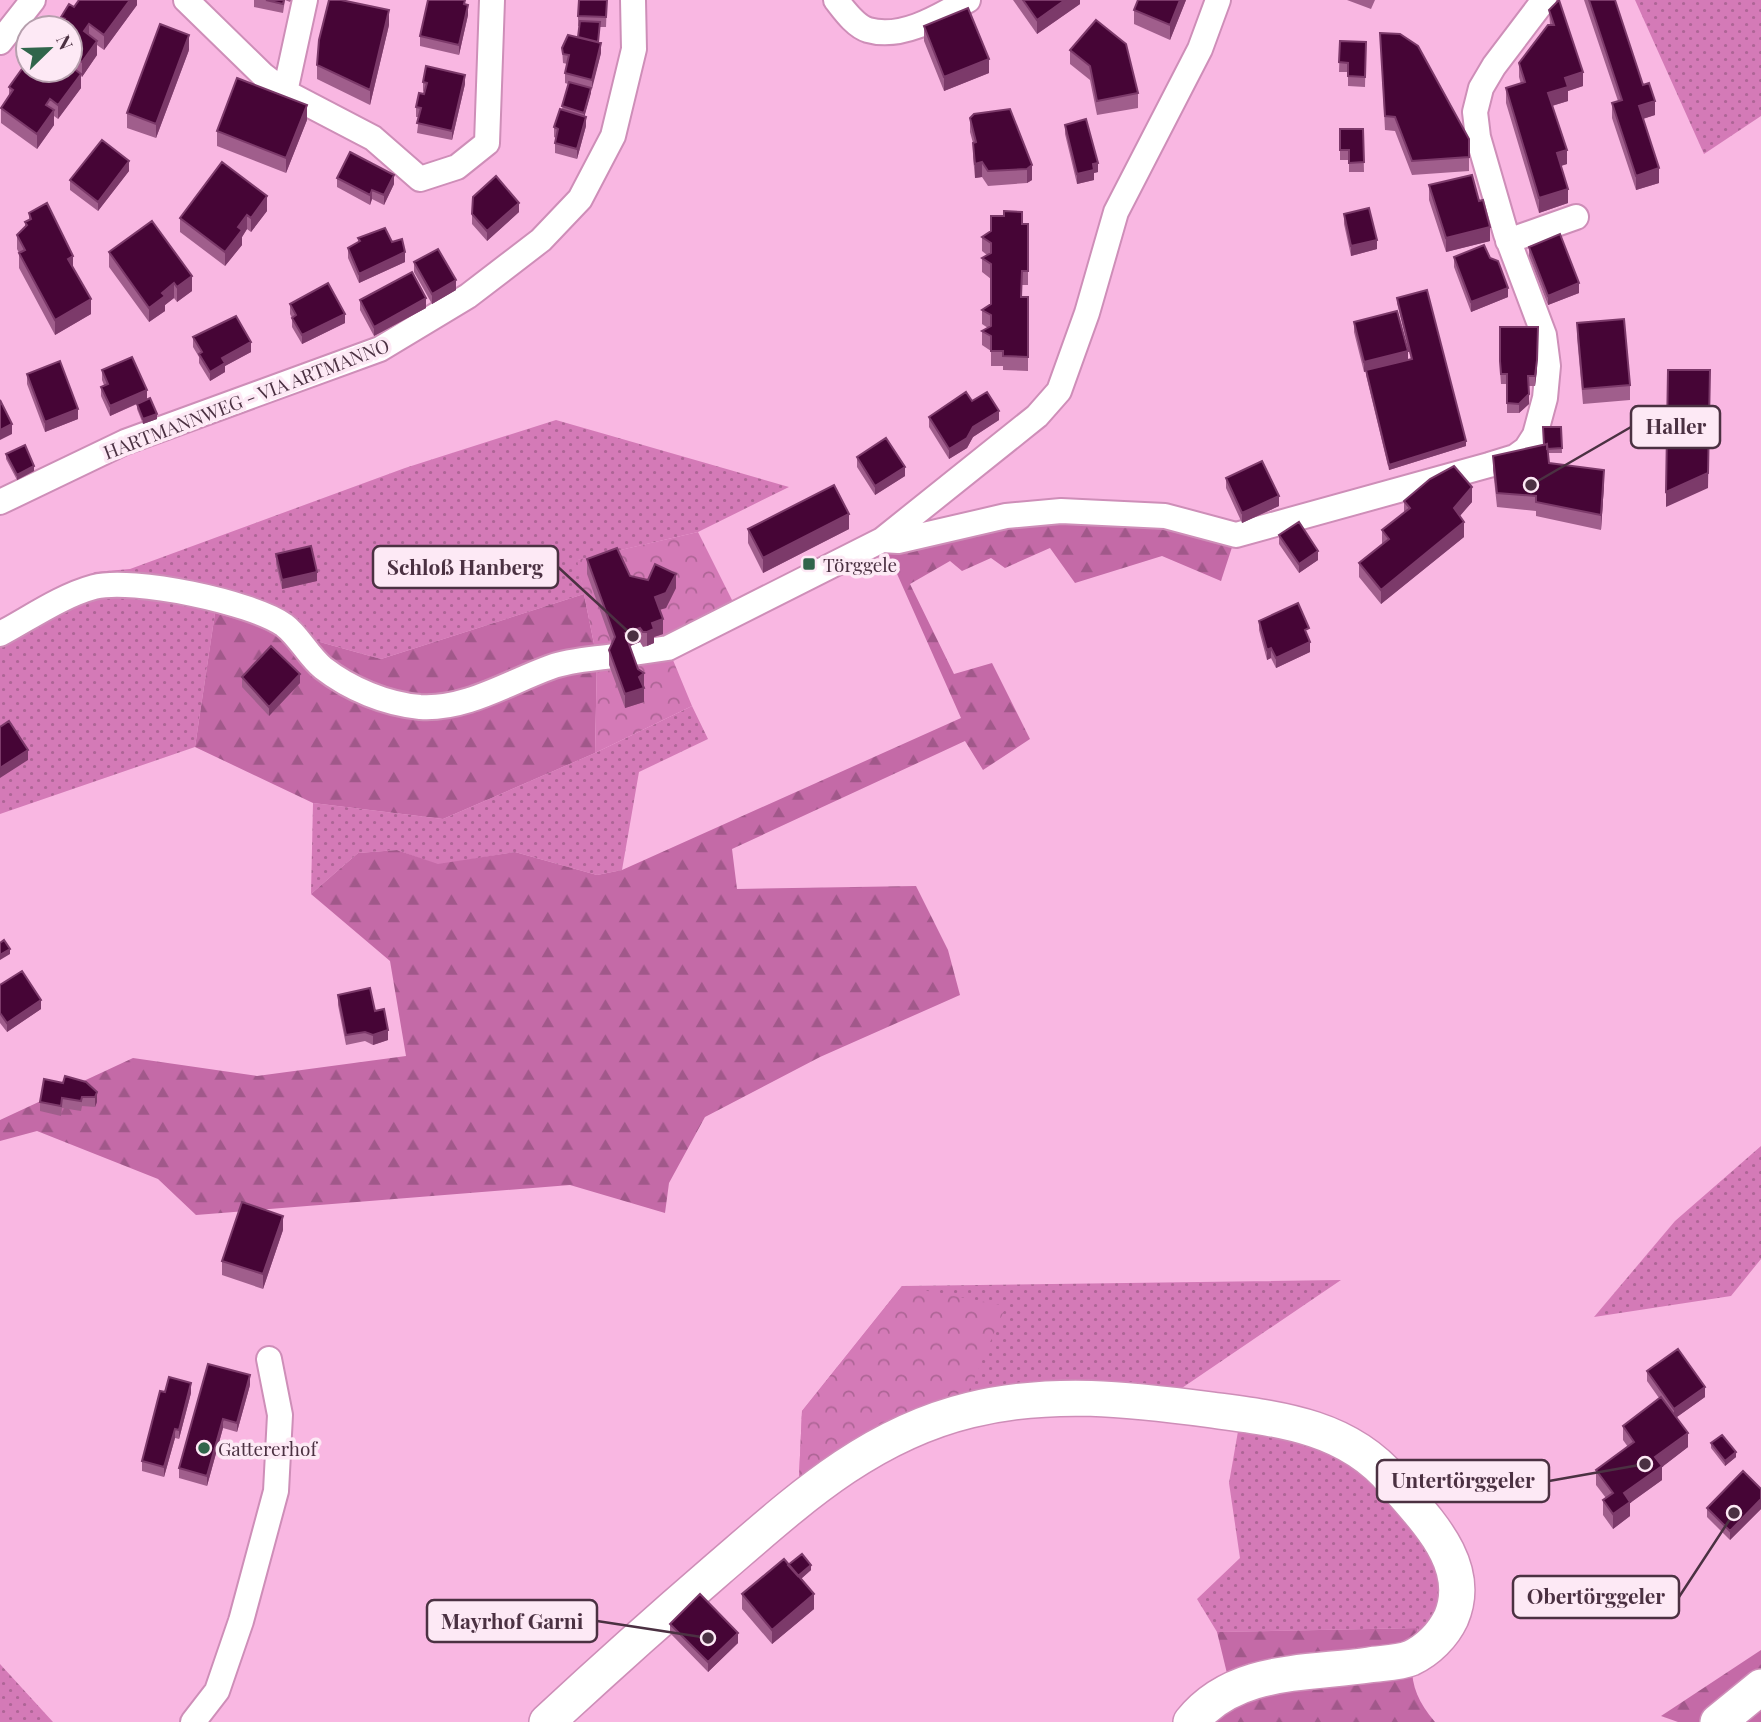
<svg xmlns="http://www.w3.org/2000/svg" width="1761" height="1722" viewBox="0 0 1761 1722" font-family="'Playfair Display',serif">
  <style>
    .grass { fill: url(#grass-dots) }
    .forest { fill: url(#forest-firs) }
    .park { fill: url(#park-crowns) }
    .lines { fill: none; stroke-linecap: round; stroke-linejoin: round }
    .street-casing { stroke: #ce8eb8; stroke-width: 28 }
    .secondary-casing { stroke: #ce8eb8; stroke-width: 38 }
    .street { stroke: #fff; stroke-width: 24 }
    .secondary { stroke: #fff; stroke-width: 35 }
    .wall { fill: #a05e8c }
    .shaded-wall { fill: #7c3a6a }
    .building { fill: #460536; stroke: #7c3a6a; stroke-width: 2 }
    .poi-dot { fill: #30654b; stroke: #fde9f5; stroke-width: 2.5 }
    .labels { text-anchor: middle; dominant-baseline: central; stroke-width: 7; stroke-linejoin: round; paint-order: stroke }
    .street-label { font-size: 19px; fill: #4b3142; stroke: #fde9f5 }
    .poi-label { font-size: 19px; fill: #4b3142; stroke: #fde9f5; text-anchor: start }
    .leader { fill: none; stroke: #4b3142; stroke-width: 2.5 }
    .callout-dot { fill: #4b3142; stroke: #fde9f5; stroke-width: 2.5 }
    .callout { fill: #fde9f5; stroke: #4b3142; stroke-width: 2.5 }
    .callout-label { font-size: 21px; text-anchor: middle; font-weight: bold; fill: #4b3142 }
  </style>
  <defs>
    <pattern id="grass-dots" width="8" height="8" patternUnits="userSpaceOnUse" patternTransform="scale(1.75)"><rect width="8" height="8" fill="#d47ab7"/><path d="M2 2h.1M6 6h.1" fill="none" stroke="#ae6596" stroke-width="1.8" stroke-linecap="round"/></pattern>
    <pattern id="forest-firs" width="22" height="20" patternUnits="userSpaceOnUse" patternTransform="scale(1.75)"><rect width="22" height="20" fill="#c46aa7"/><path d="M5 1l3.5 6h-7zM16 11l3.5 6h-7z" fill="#a1588a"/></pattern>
    <pattern id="park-crowns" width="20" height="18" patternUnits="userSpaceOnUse" patternTransform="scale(1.75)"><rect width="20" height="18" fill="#d47ab7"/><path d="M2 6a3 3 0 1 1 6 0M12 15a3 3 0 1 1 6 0" fill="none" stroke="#ae6596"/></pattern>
  </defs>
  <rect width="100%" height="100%" fill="#f9b7e2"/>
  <!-- grass -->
  <path class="grass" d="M1635 0H1761V116L1704 154Z
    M556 420 789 487 698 532 578 560 584 594 381 659 215 613 195 747 0 814V621L95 572 130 569 405 468Z
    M692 706 708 739 639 772 622 870 597 875 515 852 438 865 397 850 358 853 311 894 313 803 443 819 595 753Z
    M1761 1146V1259L1731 1296 1594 1317 1675 1221Z
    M1341 1280 1179 1390 1022 1401 802 1496 799 1477 802 1411 902 1286Z
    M1241 1414 1379 1464 1456 1597 1410 1659 1418 1628 1217 1632 1197 1599 1240 1558 1229 1483Z
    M0 1664 53 1722H0Z"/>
  <!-- forest -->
  <path class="forest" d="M1061 511 1236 535 1221 581 1162 556 1075 583 1050 548 1005 568 991 558 962 571 950 561 910 584 954 674 992 663 1030 739 983 770 965 741 732 849 737 889 916 886 948 950 960 995 820 1057 705 1117 669 1183 665 1213 570 1185 196 1215 158 1179 37 1131 0 1141V1120L133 1058 257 1076 406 1056 390 961 311 894 358 853 397 850 438 864 515 852 597 875 622 870 961 718 882 540Z
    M584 594 597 659 595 753 443 819 313 803 195 747 215 613 381 659Z
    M1418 1628C1408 1666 1408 1691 1435 1722H1191L1231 1690 1217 1632Z
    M1761 1650V1722H1678L1661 1716Z"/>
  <!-- park -->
  <path class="park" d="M698 532 739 614 668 648 692 706 595 753 597 659 577 560Z
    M902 1286 1006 1306 966 1397 850 1444 799 1477 802 1411Z"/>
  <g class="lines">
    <defs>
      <path id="street" d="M186 0 263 75 285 92 373 138 420 179 457 167 487 143 492 0
        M836 0C844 10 855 26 868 30 902 40 940 16 968 0
        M0 42 33 0
        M285 92 305 0
        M1508 241 1576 217
        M0 502 125 442 380 349 468 296 541 240 580 199 613 136 634 49 633 0
        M882 540 898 541 1006 516 1061 511 1165 516 1236 535 1489 465 1515 457 1526 449 1535 435 1545 398 1548 366 1544 335 1506 234 1478 137 1475 112 1481 88 1494 66 1544 0
        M0 634C30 618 61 596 94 587 133 577 251 602 284 625 299 636 308 656 323 668 350 689 386 704 420 707 466 710 509 682 551 667 570 660 593 659 613 656
        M627 654 668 648 882 540 1037 416 1059 391 1087 313 1116 212 1200 49 1218 0
        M193 1722 217 1691 241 1621 276 1491 280 1415 269 1359"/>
      <path id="secondary" d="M547 1722C603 1670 660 1619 718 1569 796 1502 867 1435 970 1410 1053 1390 1129 1399 1212 1410 1279 1419 1347 1426 1393 1481 1424 1518 1474 1564 1451 1618 1443 1635 1428 1650 1411 1658 1399 1663 1382 1663 1369 1665 1307 1674 1234 1668 1191 1722
        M1718 1722 1761 1687"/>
    </defs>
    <!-- street casing -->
    <use href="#street" class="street-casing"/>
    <!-- secondary casing -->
    <use href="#secondary" class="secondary-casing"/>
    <!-- street -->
    <use href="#street" class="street"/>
    <!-- secondary -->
    <use href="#secondary" class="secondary"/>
  </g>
  <!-- wall -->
  <path class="wall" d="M137 0V5L104 50 97 45V55L82 77 81 76V88L58 119 54 116V125L37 149 1 123V108L9 96V87L28 70H70V28L61 25V17L74 7Z
    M254 0H291L290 2 285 0 283 13 254 7Z
    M607 0 606 27H600L598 42 601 53 584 116 586 126 577 159 555 153V143L556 138 554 137V127L562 109 568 84 565 83V73L567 64 563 63 562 48 578 37 580 26H578V16Z
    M1013 0H1080V4L1037 34Z
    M1138 0H1186L1170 40 1134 24V10Z
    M1347 0H1375L1371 9Z
    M1584 0H1615L1643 85 1655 115 1643 119 1659 183 1636 190 1612 118V103L1618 101Z
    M466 4 468 15 459 55 420 46V36Z
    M1549 10 1583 86 1568 91V101L1552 106 1567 164 1561 166 1568 203 1539 213 1506 103V88L1521 84 1519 77V63L1550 25Z
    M389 25 370 105 317 79V65Z
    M924 26 989 73 944 91 924 41Z
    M1380 33 1469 139V171L1412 175 1395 131 1385 130Z
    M1340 41 1366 42 1365 87 1348 86V72H1339Z
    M189 50 156 138 127 128V113Z
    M1070 50 1138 93V108L1097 115 1090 80 1070 64Z
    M423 82 465 84 452 140 417 133 419 117H416V107L424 94V92L423 91Z
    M1010 109 1032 180 1027 183 988 186 982 177 975 178 973 157V143L970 132V118Z
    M307 120 286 173 217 146V131Z
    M1065 125 1098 172 1094 173V180L1077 184 1065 134Z
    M1340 129H1363L1364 172H1349V160H1340Z
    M129 171 98 211 70 190V180Z
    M337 178 394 184 384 205 372 199 370 205 337 187Z
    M1429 185 1490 241 1446 252 1429 200Z
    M267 211 251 232 247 229 242 237V245L225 266 180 232V218Z
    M519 212 487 241 472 224V214Z
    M29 213 73 268 91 314 55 335 19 268V253L17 249V235L25 227V222L29 220Z
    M1344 214 1377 249 1351 256 1344 224Z
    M1022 224H1028V285H1022L1021 297H1028V371L1003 370V366H991V351L982 345V331L988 328 982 324V310L991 304V279L982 272V258L987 255 982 251V237Z
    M358 238 392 242 405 262 359 283 348 258V248L358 242Z
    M1529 247 1579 293 1548 305 1529 256Z
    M109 252 192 291 177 302 174 298 165 305V311L149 322 109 267Z
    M1454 257 1508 297 1471 312 1454 267Z
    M414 262 456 290 432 304 414 272Z
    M1397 298 1466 446 1389 470 1366 375V371L1364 372 1354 332V322L1408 360 1411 359 1397 303Z
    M360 300 426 308 374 336 360 310Z
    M290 304 345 323 302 344 292 327V318L290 314Z
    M1577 323 1630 385V400L1583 404 1577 337Z
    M1500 327 1537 370 1535 386H1529V404L1519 413H1507V384H1501L1500 371Z
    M193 337 251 352 225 366V372L210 381 199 363V357L193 347Z
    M102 370 147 399 157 419 143 424 137 409V404L110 416 101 396V387L104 385 102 380Z
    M27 374 78 419 45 432 27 384Z
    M972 401 999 420 973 437 967 448 949 459 929 427V417Z
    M1561 427 1562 453H1548L1549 463 1604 484 1601 530 1536 516V511L1497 507 1493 470V456L1544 445Z
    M6 454 34 471 17 480 6 459Z
    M857 457 905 476 875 495 857 467Z
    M1226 478 1279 506 1242 523 1226 488Z
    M1404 501 1472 502 1459 516 1464 537 1381 604 1359 577V563L1382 544V530L1404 512Z
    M748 529H849L763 573 748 543Z
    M1279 535 1318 560 1299 573 1279 544Z
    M276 554 317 581 282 589 276 564Z
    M587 559 630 576 676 588 666 608 659 610 663 634 654 637V643L647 646 643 647 640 642 630 646 638 669 644 673V702L625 708 609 665V650L612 644 587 574Z
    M1259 621 1309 638 1310 652 1276 668 1271 658 1267 660 1259 630Z
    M242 677 300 683 269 716 242 687Z
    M0 985 41 1009 7 1032 0 1023Z
    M338 995 375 1011 388 1040 373 1045 365 1041 346 1045 338 1005Z
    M97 1092V1102L95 1107 82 1106 81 1111 62 1108 61 1116 40 1111V1102Z
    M283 1230 263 1289 222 1275V1261Z
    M1647 1371 1705 1397 1677 1417 1688 1447 1662 1467V1480L1630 1503V1516L1613 1529 1603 1515V1500L1606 1498 1596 1485V1470L1628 1447 1623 1440V1426L1659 1398 1647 1381Z
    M250 1385 237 1432 223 1428 207 1486 179 1478V1468Z
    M165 1392 191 1393 179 1439 175 1438 164 1477 142 1471V1461Z
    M1711 1443 1736 1457 1725 1466 1711 1448Z
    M1761 1489V1509L1730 1540 1707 1517V1508Z
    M788 1565 811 1570 801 1579 814 1609 772 1644 742 1609V1594Z
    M670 1624 738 1643 708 1672 670 1633Z"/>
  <!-- shaded-wall -->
  <path class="shaded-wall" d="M130 0H137V5L104 50V35Z
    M1065 0H1080V4L1037 34V20Z
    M1180 0H1186L1170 40V25Z
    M468 5V15L459 55V45Z
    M389 10V25L370 105V90Z
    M89 24V39L84 31Z
    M189 35V50L156 138V124Z
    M97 41V55L82 77V62Z
    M601 43V53L592 89V80Z
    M989 59V73L944 91V77Z
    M1583 72V86L1568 91V101L1548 107V93L1565 78Z
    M81 74V88L58 119V105Z
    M465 75V84L452 140V131Z
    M591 88V93L584 118V113Z
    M1655 101V115L1639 120V106Z
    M307 105V120L286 173V158Z
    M54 110V125L37 149V134Z
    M586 117V126L577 159V149Z
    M1567 150V164L1557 167V153Z
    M129 161V171L98 211V202Z
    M982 162V177L975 178V164Z
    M1098 163V172L1094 173V180L1077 184V174L1093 164Z
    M1032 165V180L1027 183V169Z
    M1659 168V183L1636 190V176Z
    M394 175V184L384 205V195Z
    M1568 189V203L1539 213V198Z
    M372 190V199L370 205V195Z
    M267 196V211L251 232V218Z
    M519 203V212L487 241V231Z
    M247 215V229L242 237V245L225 266V252L238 227Z
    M1490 227V241L1446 252V238Z
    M1377 240V249L1351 256V246Z
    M405 252V262L359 283V274Z
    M73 256V270L68 259Z
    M192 276V291L177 302V287Z
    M456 280V290L432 304V294Z
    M174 283V298L165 305V311L149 322V308L162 293Z
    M1579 283V293L1548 305V296Z
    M1508 288V297L1471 312V302Z
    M426 298V308L374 336V327Z
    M91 299V314L55 335V320Z
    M345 314V323L302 344V335Z
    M1538 327 1537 370 1535 386V376Z
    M251 342V352L225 366V372L210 381V372L222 358Z
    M1408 351V361L1364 372V362Z
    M1710 370 1708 488 1666 507V492Z
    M147 390V399L110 416V406Z
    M1529 394V404L1519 413V404Z
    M78 409V419L45 432V422Z
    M999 411V420L973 437 967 448 949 459V449L973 427Z
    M157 414V419L143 424V419Z
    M12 424V434L0 440V430Z
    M1466 441V446L1389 470V465Z
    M34 466V471L17 480V475Z
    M905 467V476L875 495V486Z
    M1604 470V484L1601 530V515Z
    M1472 487V502L1454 523V508Z
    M1279 496V506L1242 523V513Z
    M849 514V529L763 573V558Z
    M1464 522V537L1381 604V590Z
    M1318 551V560L1299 573V564Z
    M317 572V581L282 589V580Z
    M676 574V588L666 608 655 611V597Z
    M663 619V634L654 637V643L647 646V632L652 623Z
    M640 628V642L625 648V633Z
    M1310 642V652L1276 668V658Z
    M1271 648V658L1267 660V650Z
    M644 673V702L625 708V694Z
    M300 674V683L269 716V707Z
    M28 750V760L0 778V768Z
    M10 949V954L0 960V955Z
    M41 1000V1009L7 1032V1023Z
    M388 1030V1040L373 1045V1035Z
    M97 1092V1102L95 1107V1097Z
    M283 1216V1230L263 1289V1274Z
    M250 1375V1385L237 1432V1423Z
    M191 1383V1393L179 1439V1430Z
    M1705 1387V1397L1674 1419V1409Z
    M223 1419V1428L207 1486V1476Z
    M175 1429V1438L164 1477V1467Z
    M1688 1433V1447L1662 1467V1480L1630 1503V1516L1613 1529V1514L1624 1493 1655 1457Z
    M1736 1452V1457L1725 1466V1461Z
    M1761 1499V1509L1730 1540V1531Z
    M811 1565V1570L794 1585V1580Z
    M814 1594V1609L772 1644V1630Z
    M738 1633V1643L708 1672V1662Z"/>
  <!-- building -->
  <path class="building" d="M79 0H130L104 35 89 24 84 31 97 41 82 62 70 54V28H59L65 19 61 17 69 4 74 7Z
    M266 0H284L283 4Z
    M329 0H341L389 10 370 90 317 65 319 40Z
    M428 0H465L464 4 468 5 459 45 420 36Z
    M579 0H607L606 17 578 16Z
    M1023 0H1065L1037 20Z
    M1138 0H1180L1170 25 1134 10Z
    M1559 0 1583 72 1565 78 1568 87 1548 93 1567 150 1557 153 1568 189 1539 198 1506 88 1525 82 1519 63 1548 25H1554L1549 10Z
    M1589 0H1615L1643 85 1649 83 1655 101 1639 106 1659 168 1636 176 1612 103 1622 100Z
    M968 8 989 59 944 77 924 26Z
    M1096 20 1126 44 1138 93 1097 101 1090 66 1070 50Z
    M580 21 600 22 598 42 578 37Z
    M160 24 189 35 156 124 127 113Z
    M1380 33 1400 34 1418 46 1469 139V157L1412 161 1395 117 1385 116Z
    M568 35 601 43 592 80 565 73 569 55 563 54 562 48Z
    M1340 41 1366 42 1365 77 1348 76V63L1339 62Z
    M27 62 28 70H70V66L81 74 58 105 50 99 46 105 54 110 37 134 1 108 13 90 9 87Z
    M426 66 465 75 452 131 417 123 421 108 416 107 419 93 424 94 427 83 423 82Z
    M237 78 307 105 286 158 217 131Z
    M569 82 591 88 584 113 562 106Z
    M560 109 586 117 577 149 555 143 558 129 554 127Z
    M1010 109 1032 165 1027 169 988 171 982 162 975 164 973 143 976 142 970 118 974 114Z
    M1086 119 1098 163 1093 164 1094 170 1077 174 1065 125Z
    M1340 129H1363L1364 162 1349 163V150H1340Z
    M102 140 129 161 98 202 70 180Z
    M350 152 394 175 384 195 372 190 370 195 337 178Z
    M222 162 267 196 251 218 247 215 238 227 242 230 225 252 180 218Z
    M1472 175 1479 201 1483 200 1490 227 1446 238 1429 185Z
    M496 176 519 203 487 231 472 214 473 197Z
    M47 203 73 256 68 259 91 299 55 320 19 253 25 250 17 235 27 225 25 222 31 219 29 213Z
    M1369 208 1377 240 1351 246 1344 214Z
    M1004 211 1022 212V224H1028V271H1022L1021 297H1028V357L1003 356V351H991V336L982 331 991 326V315L982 310 991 304V264L982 258 991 253V243L982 237 991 231V216H1004Z
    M152 221 192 276 177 287 174 283 162 293 165 296 149 308 109 252Z
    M385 228 392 242 402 239 405 252 359 274 348 248 360 241 358 238Z
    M1560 234 1579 283 1548 296 1529 247Z
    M1484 245 1490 258 1498 261 1508 288 1471 302 1454 257Z
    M438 249 456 280 432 294 414 262Z
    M412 272 426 298 374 327 360 300Z
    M328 283 345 314 302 335 292 318 296 315 290 304Z
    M1427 290 1466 441 1389 465 1366 370 1412 359 1397 298Z
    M1397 311 1408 351 1364 362 1354 322Z
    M236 316 251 342 222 358 225 363 210 372 199 354 202 352 193 337Z
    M1624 319 1630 385 1583 389 1577 323Z
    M1500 327H1538L1537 360 1535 376H1528L1529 394 1519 404 1507 403V374H1501L1500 361Z
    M132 357 147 390 110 406 101 387 108 384 102 370Z
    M60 361 78 409 45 422 27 374Z
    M1668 370H1710L1708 473 1666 492Z
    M966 392 972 401 987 392 999 411 973 427 967 438 949 449 929 417Z
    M150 398 157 414 143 419 137 404Z
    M0 400 12 424 0 430Z
    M1543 427H1561L1562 448 1547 449V444L1544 445Z
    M886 438 905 467 875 486 857 457Z
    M1547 444 1549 463 1604 470 1601 515 1536 502V496L1497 493 1493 456Z
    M25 445 34 466 17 475 6 454Z
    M1262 461 1279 496 1242 513 1226 478Z
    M1454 466 1472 487 1454 508 1464 522 1381 590 1359 563 1389 539 1382 530 1410 508 1404 501 1430 479Z
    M834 485 849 514 763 558 748 529Z
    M1299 522 1318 551 1299 564 1279 535Z
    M311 546 317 572 282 580 276 554Z
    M617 548 630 576 648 580 655 564 676 574 666 593 655 597 663 619 652 623 654 629 647 632H643L640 628 625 633 638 669 644 673 639 677 644 688 625 694 609 650 615 637 587 559Z
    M1298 603 1309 628 1305 630 1310 642 1276 658 1271 648 1267 650 1259 621Z
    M271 646 300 674 269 707 242 677Z
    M9 721 28 750 0 768V727Z
    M4 940 10 949 0 955V943Z
    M22 971 41 1000 7 1023 0 1013V985Z
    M370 988 375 1011 384 1009 388 1030 373 1035 365 1032 346 1035 338 995Z
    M65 1076 86 1082 97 1092 95 1097H82L81 1101 62 1098 61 1106 40 1102 44 1079 63 1083Z
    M242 1202 283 1216 263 1274 222 1261Z
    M1678 1349 1705 1387 1674 1409 1647 1371Z
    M208 1364 250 1375 237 1423 223 1419 207 1476 179 1468Z
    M169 1377 191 1383 179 1430 175 1429 164 1467 142 1461 160 1391 165 1392Z
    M1661 1397 1688 1433 1655 1457 1662 1466 1624 1493 1630 1502 1613 1514 1603 1500 1613 1493 1596 1470 1634 1442 1623 1426Z
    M1722 1435 1736 1452 1725 1461 1711 1443Z
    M1743 1471 1761 1489V1499L1730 1531 1707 1508Z
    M802 1554 811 1565 798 1576 788 1565Z
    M784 1559 814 1594 772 1630 742 1594Z
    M700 1594 738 1633 708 1662 670 1624Z"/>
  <!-- markers -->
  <g class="poi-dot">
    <rect x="802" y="557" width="14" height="14" rx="3.5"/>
    <circle cx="204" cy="1448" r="7"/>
  </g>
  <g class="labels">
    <!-- street labels -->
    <g class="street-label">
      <text transform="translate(246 398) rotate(-21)">HARTMANNWEG - VIA ARTMANNO</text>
    </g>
    <!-- poi labels -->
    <g class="poi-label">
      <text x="823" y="564">Törggele</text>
      <text x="218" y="1448">Gattererhof</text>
    </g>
  </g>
  <!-- callouts -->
  <path class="leader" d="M1531 485L1631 427M633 636L558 567M1645 1464L1549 1481M1734 1513L1679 1597M708 1638L597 1621"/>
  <g class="callout-dot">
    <circle cx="1531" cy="485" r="7"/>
    <circle cx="633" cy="636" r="7"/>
    <circle cx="1645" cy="1464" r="7"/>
    <circle cx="1734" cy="1513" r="7"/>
    <circle cx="708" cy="1638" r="7"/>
  </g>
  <g class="callout">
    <rect x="1631" y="406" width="89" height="42" rx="7"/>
    <rect x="373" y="546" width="185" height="42" rx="7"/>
    <rect x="1377" y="1460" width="172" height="42" rx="7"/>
    <rect x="1513" y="1576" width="166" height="42" rx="7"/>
    <rect x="427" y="1600" width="170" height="42" rx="7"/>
  </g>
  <g class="callout-label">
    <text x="1676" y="434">Haller</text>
    <text x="465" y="575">Schloß Hanberg</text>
    <text x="1463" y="1488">Untertörggeler</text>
    <text x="1596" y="1604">Obertörggeler</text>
    <text x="512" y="1629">Mayrhof Garni</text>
  </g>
  <!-- north arrow -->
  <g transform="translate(49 49) rotate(67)"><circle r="33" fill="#fde9f5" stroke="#b69fad" stroke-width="2"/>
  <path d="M0-5L12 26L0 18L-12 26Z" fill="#30654b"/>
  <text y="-10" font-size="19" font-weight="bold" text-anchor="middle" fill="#4b3142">N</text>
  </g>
</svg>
